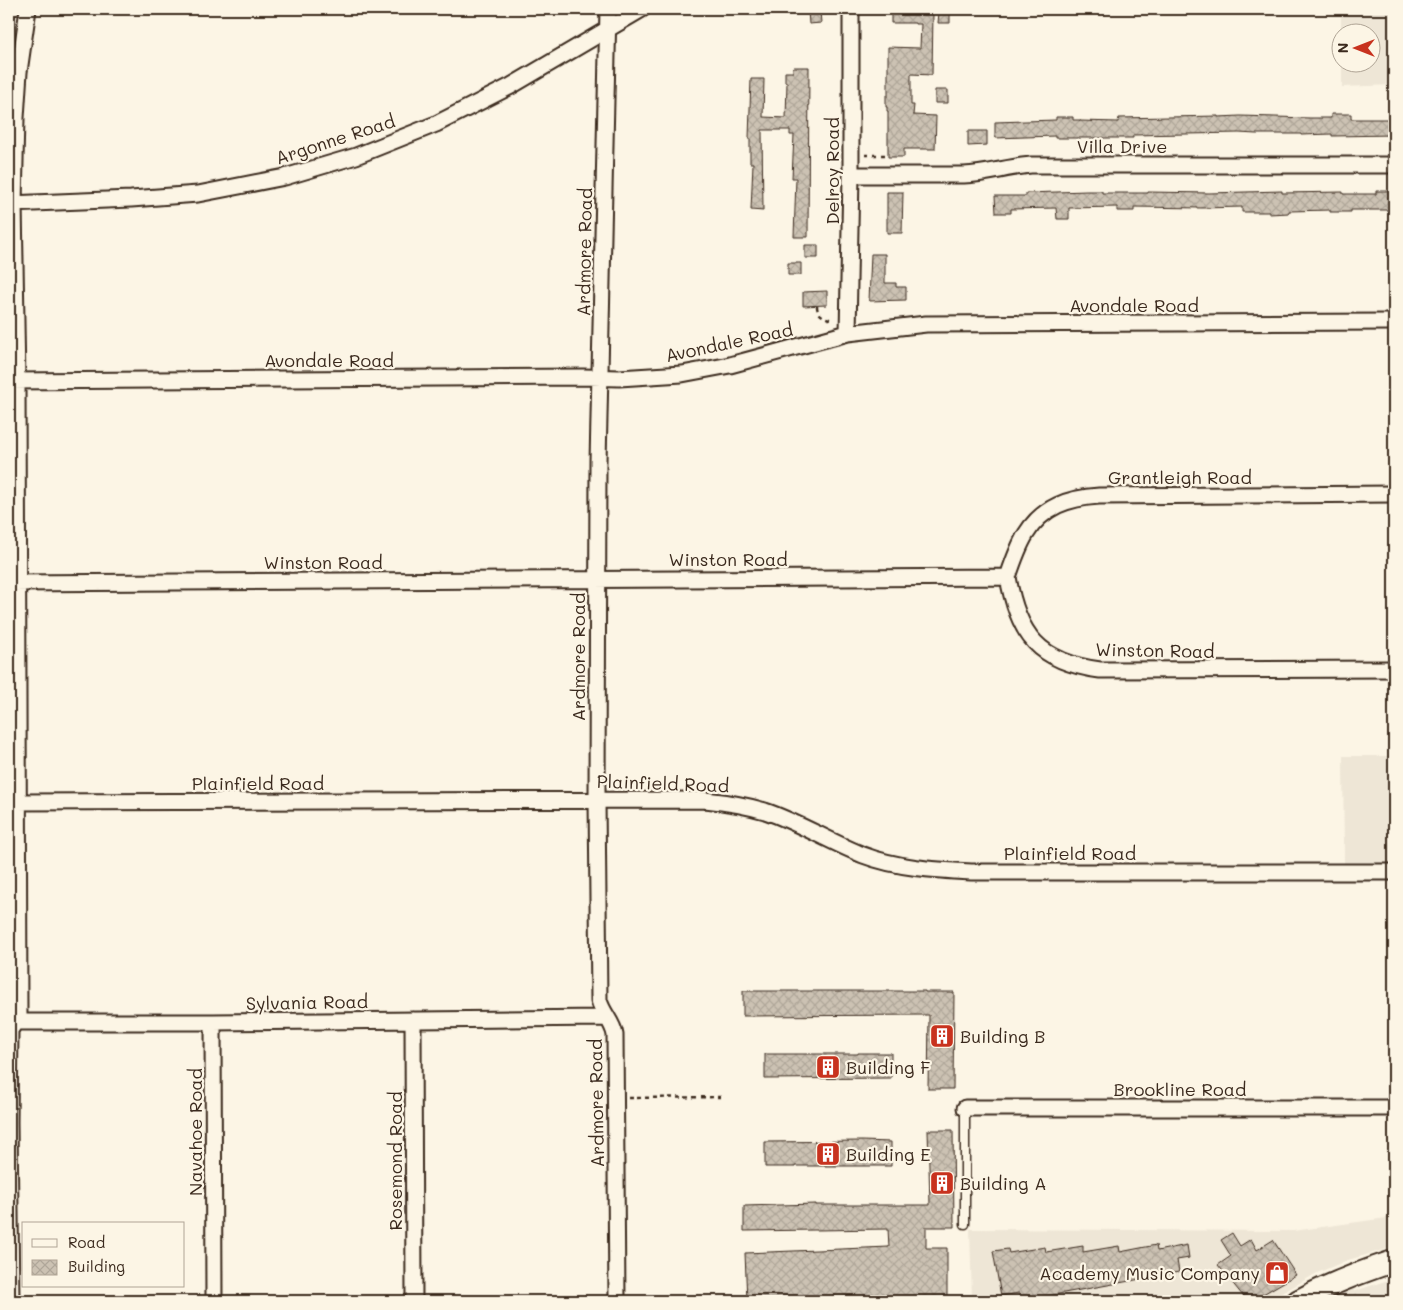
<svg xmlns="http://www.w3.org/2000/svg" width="1403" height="1310" viewBox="0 0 1403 1310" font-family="Mali,sans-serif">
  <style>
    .built { fill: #eee6d6 }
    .industrial { fill: url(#industrial-furrows) }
    .building { fill: url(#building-cross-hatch); stroke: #3b2a1e }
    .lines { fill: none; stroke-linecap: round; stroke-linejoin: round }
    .service-casing { stroke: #3b2a1e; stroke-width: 11 }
    .minor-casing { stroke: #3b2a1e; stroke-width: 19 }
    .secondary-casing { stroke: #3b2a1e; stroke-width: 25 }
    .path { stroke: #3b2a1e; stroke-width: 2.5; stroke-dasharray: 4 4; stroke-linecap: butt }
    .service { stroke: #fcf5e5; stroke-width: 8 }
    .minor { stroke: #fcf5e5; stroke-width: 15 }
    .secondary { stroke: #fcf5e5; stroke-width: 21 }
    .labels { text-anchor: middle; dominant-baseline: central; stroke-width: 4.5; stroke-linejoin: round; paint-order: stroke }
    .street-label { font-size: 18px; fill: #3b2a1e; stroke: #fcf5e5 }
    .poi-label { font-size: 18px; fill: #3b2a1e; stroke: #fcf5e5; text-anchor: start }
  </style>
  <defs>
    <pattern id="industrial-furrows" width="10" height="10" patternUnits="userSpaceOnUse" patternTransform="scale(1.25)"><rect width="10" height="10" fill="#eee6d6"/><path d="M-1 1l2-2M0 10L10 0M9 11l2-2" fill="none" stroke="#cdc5b7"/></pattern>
    <pattern id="building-cross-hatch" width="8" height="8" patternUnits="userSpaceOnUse" patternTransform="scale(1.25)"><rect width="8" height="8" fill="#ccc2b3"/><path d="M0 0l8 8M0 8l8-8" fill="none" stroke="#b0a79a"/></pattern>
  </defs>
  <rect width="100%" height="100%" fill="#fcf5e5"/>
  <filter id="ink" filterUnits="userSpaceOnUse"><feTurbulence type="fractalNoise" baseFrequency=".02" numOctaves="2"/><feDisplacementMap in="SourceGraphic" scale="10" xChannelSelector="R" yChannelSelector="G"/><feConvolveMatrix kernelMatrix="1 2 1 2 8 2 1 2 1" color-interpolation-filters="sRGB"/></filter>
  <g filter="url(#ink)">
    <!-- built -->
    <path class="built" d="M1341 9H1394V85L1342 87V63L1370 62V32H1341Z
      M1343 756H1394V864H1344Z
      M1390 880H1394V988H1390Z
      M1394 1217V1247L1348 1260 1317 1273 1268 1301H972L970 1229 1293 1231Z
      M1394 1278V1301H1357L1352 1292Z"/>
    <!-- industrial -->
    <path class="industrial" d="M1347 1278 1360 1301H1298Z"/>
    <!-- building -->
    <path class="building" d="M808 11H820L821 23 809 24Z
      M891 11 933 13 932 75 911 74V105H914L913 115 936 116 935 149H904V157H888V111H887V107H886V96H888V47L920 48 921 24H915V23H891Z
      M939 12H950V23H938Z
      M793 67H809L808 237H794L796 178H792L794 135H790V130H762L763 211 751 210 753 163H750V138H749L751 79H764L763 117 786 118 787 82H785V72H793Z
      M935 90H948V103H935Z
      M1331 114H1351V119H1394V135L1332 136V134L1301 135V134H1256L1239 133 1133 135V138H1055V136L995 138V122L1056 120V117H1073V120H1080V121L1118 122 1119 118 1218 116V117L1240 116 1310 118H1331Z
      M968 131H987V145L968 146Z
      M1087 191H1102V193H1148V192L1209 193 1282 191V193L1343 192V194H1376V191H1394V210H1351V212H1330V210L1289 211V213L1269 214V212H1242V207L1202 208 1134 207V211H1117V207L1069 208V219H1057L1056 208 1011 209V213H996L995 196H1026V193Z
      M887 192H903L902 233H887Z
      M805 245H818V258H805Z
      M871 254H885V283H896V287H906V300L869 301Z
      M788 263H801V275H788Z
      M827 291V305L803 306V292Z
      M743 991H925V992H954L953 1089H928L929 1015 743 1016Z
      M858 1053H891V1078L765 1079V1054H858Z
      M928 1130H953L954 1227H926V1248H947V1301H747L745 1253 889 1247 888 1229 744 1231V1206L816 1204V1205H930Z
      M862 1141 891 1142V1166H795V1167H765V1142Z
      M1232 1233 1240 1246 1251 1239 1257 1250 1273 1240 1296 1275 1251 1301H1247L1218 1265 1231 1256 1221 1240Z
      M1156 1245 1157 1251 1187 1245 1189 1258 1177 1260 1179 1272 1020 1301 1019 1293 1001 1296 993 1251 1008 1249 1009 1253 1045 1247 1046 1252 1083 1246V1252L1119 1246 1120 1252Z"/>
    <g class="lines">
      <defs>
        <path id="service" d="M965 1224V1108"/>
        <path id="minor" d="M608 9 598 462 597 800 599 1000C602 1013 613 1022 615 1035L617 1301
          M851 175H964C987 174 1008 167 1031 165H1394
          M9 204 131 199 198 194 285 177 356 156 436 124 511 86 642 9
          M848 333 851 175V9
          M9 381 583 377 619 378 682 374 730 365 848 333 926 324 1394 322
          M1008 577C1013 562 1018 547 1026 534 1043 506 1069 498 1099 496L1394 494
          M9 583 1008 577C1018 635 1039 662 1100 670L1394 669
          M9 802 705 800C725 802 745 805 765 811 798 822 830 842 863 855 897 868 935 870 972 872H1394
          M413 1020 414 1301
          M9 1022H213L607 1018
          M213 1022 214 1301
          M965 1108H1394
          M11 1301 9 1122 10 1030 19 1017 17 381 14 203 16 118 19 72 28 9"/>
        <path id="secondary" d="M1298 1301C1329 1284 1361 1272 1394 1261"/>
      </defs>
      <!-- service casing -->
      <use href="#service" class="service-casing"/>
      <!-- minor casing -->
      <use href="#minor" class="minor-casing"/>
      <!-- secondary casing -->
      <use href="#secondary" class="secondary-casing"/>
      <!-- path -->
      <path class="path" d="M865 155H888
        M817 306C817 315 824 317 832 320
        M629 1098 725 1097"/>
      <!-- service -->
      <use href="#service" class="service"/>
      <!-- minor -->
      <use href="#minor" class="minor"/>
      <!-- secondary -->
      <use href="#secondary" class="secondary"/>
    </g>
  </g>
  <!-- icons -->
  <defs>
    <symbol id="building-square" viewBox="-11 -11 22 22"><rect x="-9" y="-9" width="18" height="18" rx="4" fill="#c8321e" stroke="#fcf5e5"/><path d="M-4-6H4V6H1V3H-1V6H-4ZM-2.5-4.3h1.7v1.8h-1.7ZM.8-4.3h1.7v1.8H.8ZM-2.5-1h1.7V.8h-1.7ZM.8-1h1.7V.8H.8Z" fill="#fff"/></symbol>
    <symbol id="shop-square" viewBox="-11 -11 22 22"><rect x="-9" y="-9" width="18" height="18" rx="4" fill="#c8321e" stroke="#fcf5e5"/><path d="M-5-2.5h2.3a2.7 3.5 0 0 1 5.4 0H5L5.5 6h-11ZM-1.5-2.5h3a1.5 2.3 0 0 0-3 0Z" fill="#fff"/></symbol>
  </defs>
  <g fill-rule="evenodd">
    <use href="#building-square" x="928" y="1022" width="28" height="28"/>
    <use href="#building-square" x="814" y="1053" width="28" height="28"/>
    <use href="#building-square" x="814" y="1140" width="28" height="28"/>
    <use href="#building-square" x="928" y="1169" width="28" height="28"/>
    <use href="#shop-square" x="1263" y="1259" width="28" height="28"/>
  </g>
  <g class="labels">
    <!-- street labels -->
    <g class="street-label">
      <text transform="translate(335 139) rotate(-18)">Argonne Road</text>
      <text x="1122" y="146">Villa Drive</text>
      <text transform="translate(832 171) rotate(-90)">Delroy Road</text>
      <text transform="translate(584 252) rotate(-89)">Ardmore Road</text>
      <text x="1134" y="305">Avondale Road</text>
      <text transform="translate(729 342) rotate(-12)">Avondale Road</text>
      <text x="329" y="360">Avondale Road</text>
      <text x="1180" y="477">Grantleigh Road</text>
      <text x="728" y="559">Winston Road</text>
      <text x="323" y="562">Winston Road</text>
      <text transform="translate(1155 650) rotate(1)">Winston Road</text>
      <text transform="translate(578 657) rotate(-90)">Ardmore Road</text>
      <text x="258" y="783">Plainfield Road</text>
      <text transform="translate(663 783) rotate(2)">Plainfield Road</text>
      <text x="1070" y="853">Plainfield Road</text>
      <text transform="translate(307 1002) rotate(-1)">Sylvania Road</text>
      <text x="1180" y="1089">Brookline Road</text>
      <text transform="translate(596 1103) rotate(-91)">Ardmore Road</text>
      <text transform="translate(195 1132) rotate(-90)">Navahoe Road</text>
      <text transform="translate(395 1161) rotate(-90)">Rosemond Road</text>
    </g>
    <!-- poi labels -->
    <g class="poi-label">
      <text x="960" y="1036">Building B</text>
      <text x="846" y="1067">Building F</text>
      <text x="846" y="1154">Building E</text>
      <text x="960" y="1183">Building A</text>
      <text x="1260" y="1273" text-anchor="end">Academy Music Company</text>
    </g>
  </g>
  <!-- margin -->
  <rect width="1403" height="1310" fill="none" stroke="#fcf5e5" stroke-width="30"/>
  <rect x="15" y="15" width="1373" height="1280" fill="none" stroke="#3b2a1e" stroke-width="2" filter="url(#ink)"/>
  <!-- legend -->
  <rect x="22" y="1222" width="162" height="65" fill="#fcf5e5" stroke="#afa495"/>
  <rect x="32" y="1239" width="25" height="8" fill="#fcf5e5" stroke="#afa495"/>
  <text x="68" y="1248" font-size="15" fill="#3b2a1e">Road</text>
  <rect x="32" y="1260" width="25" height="15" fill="url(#building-cross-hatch)" stroke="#afa495"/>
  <text x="68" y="1272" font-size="15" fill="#3b2a1e">Building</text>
  <!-- north arrow -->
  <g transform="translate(1356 48) rotate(270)"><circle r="24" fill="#fcf5e5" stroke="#afa495"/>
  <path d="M0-4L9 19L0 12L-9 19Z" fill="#c8321e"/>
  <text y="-8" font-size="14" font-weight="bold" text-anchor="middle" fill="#3b2a1e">N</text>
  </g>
</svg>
